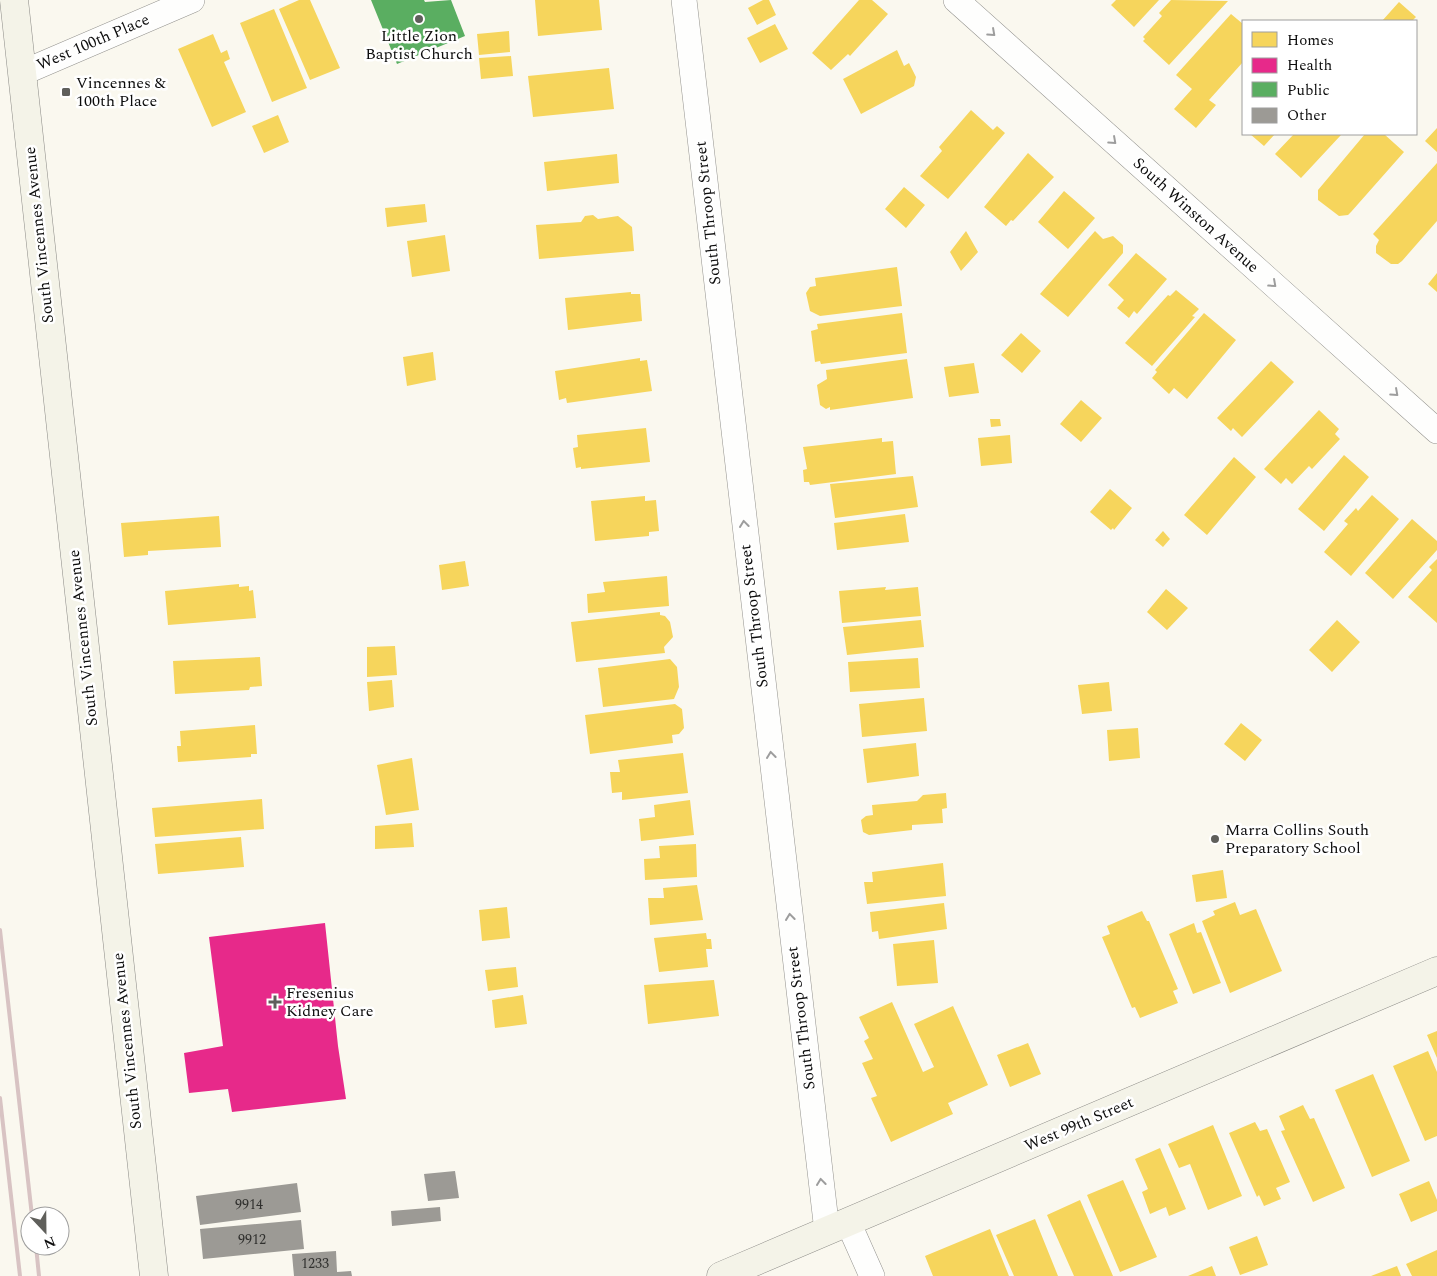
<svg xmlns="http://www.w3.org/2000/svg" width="1437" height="1276" viewBox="0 0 1437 1276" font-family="Spectral,serif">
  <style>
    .homes { fill: #f6d55c }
    .health { fill: #e7298a }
    .public { fill: #5aae61 }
    .building { fill: #9c9a95 }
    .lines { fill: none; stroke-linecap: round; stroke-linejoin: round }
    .street-casing { stroke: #93928e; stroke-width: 26 }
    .secondary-casing { stroke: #8a8985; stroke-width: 29 }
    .street { stroke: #fefefd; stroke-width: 25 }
    .secondary { stroke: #f4f3e8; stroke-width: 28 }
    .rail { stroke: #d8c3c3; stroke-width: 4 }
    .oneway { stroke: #9d9d9d }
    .poi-dot { fill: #5f5f5b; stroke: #fff; stroke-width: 2 }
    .labels { text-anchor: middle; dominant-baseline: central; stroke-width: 5; stroke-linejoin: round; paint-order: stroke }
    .number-label { font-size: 14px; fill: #30302e }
    .poi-label { font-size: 16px; fill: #0c0c0c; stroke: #fff; text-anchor: start }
    .street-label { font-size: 16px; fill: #0c0c0c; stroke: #fff }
  </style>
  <rect width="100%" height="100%" fill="#faf8ef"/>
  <!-- homes -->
  <path class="homes" d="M299 0H310L340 68 310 80 279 9Z
    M535 0H599L602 30 538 36Z
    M763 0H769L776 15 757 25 748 8Z
    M859 0H872L888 14 850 56 848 54 831 70 812 53Z
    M1116 0H1159L1134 27 1111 5Z
    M1171 0 1228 1 1169 65 1143 41 1145 39 1143 37 1162 16 1159 13Z
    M1399 2 1416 17 1412 21H1382Z
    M274 9 307 88 272 102 240 23Z
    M1231 14 1243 24V62L1209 100 1216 105 1196 128 1174 109 1192 89 1176 75Z
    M775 24 788 49 760 63 747 38Z
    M509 31 510 52 479 55 477 34Z
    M213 34 221 53 227 50 230 59 224 62 246 112 212 127 178 49Z
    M897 50 904 66 909 63 916 77 914 86 861 114 843 79Z
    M511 56 513 76 481 79 479 58Z
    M609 68 614 109 533 117 528 76Z
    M971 110 993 130 997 126 1005 133 948 199 920 176 942 151 939 147Z
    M278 115 289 142 264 153 252 126Z
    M1437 128V152L1425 141Z
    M1250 134H1275L1264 146Z
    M1294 134H1340L1341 135 1301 178 1275 154Z
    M1365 134H1384L1404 152 1351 212 1348 215 1339 216 1318 200V190Z
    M1028 153 1054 177 1013 221 1011 220 1006 226 984 207Z
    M617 154 619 183 547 191 544 162Z
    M1437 163V221L1402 261 1398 264H1391L1376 253V246L1379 240 1373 234Z
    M904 187 925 205 906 228 885 209Z
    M1064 191 1095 218 1068 249 1038 222Z
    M425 204 427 222 387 227 385 208Z
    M593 215 598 219 618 216 632 227 634 251 539 259 536 225 581 222 585 216Z
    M966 231 978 252 961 271 950 252Z
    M1095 231 1103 239 1113 236 1123 245V253L1068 317 1040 294Z
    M445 235 450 271 412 277 407 241Z
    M1136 253 1167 279 1137 314 1134 311 1129 318 1117 308 1124 300 1108 285Z
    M897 267 902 306 820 316 810 311 806 293 810 287 816 286 815 278Z
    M1437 273V292L1428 284Z
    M1176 290 1199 309 1192 316 1195 317 1152 366 1125 343 1168 295 1170 296Z
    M631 292V294H640L642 321 568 330 565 298Z
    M902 313 907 353 821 364 820 361 815 362 811 331 818 329 817 324Z
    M1204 313 1236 340 1187 399 1174 388 1169 394 1152 378 1157 372 1155 370Z
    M1021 333 1041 351 1022 373 1001 355Z
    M433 352 436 380 407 386 403 357Z
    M640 358V361L647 360 652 391 567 403 566 398 559 400 555 371Z
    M907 359 913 398 830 410V407L826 409 820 405 817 385 827 379 826 370Z
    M1271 361 1294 382 1242 437 1233 428 1231 431 1217 418Z
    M974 363 979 393 949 397 944 367Z
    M1081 400 1102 418 1081 442 1060 424Z
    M1319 410 1339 429 1335 434 1340 439 1312 469 1309 466 1292 484 1286 478 1281 484 1264 469Z
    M990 419H1000L1001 426 991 427Z
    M646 428 650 462 581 469V467L576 468 573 448 578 447 577 435Z
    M1010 435 1012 463 981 466 978 438Z
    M882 438V442L893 441 896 474 810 485 809 482H804L803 470 807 469 803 447Z
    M1344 455 1369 477 1324 531 1298 509Z
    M1234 457 1256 477 1207 535 1184 515Z
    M913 476 918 507 835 518 830 484Z
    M1110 489 1132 508 1114 530 1113 528 1111 530 1090 512Z
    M1372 495 1399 519 1351 576 1324 552 1348 524 1344 521 1356 508 1358 511Z
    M645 496V501L656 500 659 531 649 532V536L595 541 591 501Z
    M905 514 909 542 837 550 834 523Z
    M219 516 221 547 148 551V555L124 557 121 523Z
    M1412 519 1437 541V550L1393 599 1365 573Z
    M1163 531 1170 539 1163 547 1155 540Z
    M1437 559V623L1408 597 1432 570 1429 567Z
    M465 561 469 586 442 590 439 565Z
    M667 576 669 606 588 613 587 594 605 592 603 582Z
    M239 584V587L249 586V591L253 590 256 618 168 625 165 591Z
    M886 587 885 590 918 587 921 616 842 623 839 591Z
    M1166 589 1188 608 1167 630 1147 612Z
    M660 612V615L665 616 670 622 673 637 664 647 665 653 576 662 571 622Z
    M921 620 924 647 847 655 843 627Z
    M1337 620 1360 642 1332 672 1309 650Z
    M395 646 397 675 367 677V647Z
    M260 657 262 686 250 687 249 690 175 694 173 661Z
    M918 658 920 688 850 692 848 662Z
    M670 659 677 667 679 687 674 699 603 707 598 668Z
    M392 680 394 707 369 711 367 682Z
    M1109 682 1112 711 1082 714 1078 685Z
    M924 698 927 731 862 737 859 704Z
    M675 704 682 709 684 728 679 734 672 735 673 743 590 754 585 715Z
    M1241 723 1262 740 1245 761 1224 744Z
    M255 725 257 754H251V757L178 762 177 746H181L180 731Z
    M1138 728 1140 758 1109 761 1107 730Z
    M916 743 919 776 867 783 863 749Z
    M683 753 688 793 622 800V792L612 793 610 772H620L618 760Z
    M412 758 419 810 386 815 377 765Z
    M946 793 947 808 942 809 943 823 912 825V830L869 835 863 832 861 820 866 816 873 815 872 805 917 801 923 795Z
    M262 799 264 829 155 837 152 808Z
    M690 800 694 835 641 841 639 819 655 817 654 805Z
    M412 823 414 847 375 849V826Z
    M241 837 244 867 158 874 155 844Z
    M696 844 697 877 645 880 644 859 660 858 659 846Z
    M943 863 946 896 867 904 864 882H873L872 872Z
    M1223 870 1227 898 1196 902 1192 875Z
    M697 885 703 920 650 925 648 898H664L663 888Z
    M1235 902 1240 915 1256 909 1282 971 1230 993 1202 921 1215 915 1213 911Z
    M944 903 947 929 879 939 878 931 872 932 870 912Z
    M507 907 510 938 482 941 479 910Z
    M1142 911 1147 921H1149L1178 989 1173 991 1178 1003 1140 1018 1135 1007 1132 1008 1102 937 1110 934 1107 926Z
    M1194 923 1197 933 1201 932 1221 983 1193 994 1169 934Z
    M706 933 707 939H711L712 949H706L708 967 659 972 654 938Z
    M934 940 938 983 897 986 893 944Z
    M516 967 518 987 488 991 485 970Z
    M714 980 719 1016 648 1024 644 985Z
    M523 995 527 1024 495 1028 492 1000Z
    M892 1002 923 1072 934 1067 914 1024 953 1006 988 1085 948 1103 953 1114 891 1142 871 1098 877 1096 862 1063 873 1059 864 1041 869 1038 859 1017Z
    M1437 1031V1058L1427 1035Z
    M1028 1043 1041 1074 1010 1087 997 1055Z
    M1428 1051 1437 1072V1136L1425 1141 1393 1066Z
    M1373 1074 1410 1161 1372 1177 1335 1090Z
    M1303 1105 1310 1119 1314 1118 1345 1188 1313 1202 1281 1131 1285 1130 1279 1116Z
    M1255 1122 1260 1131 1267 1129 1290 1182 1276 1188 1281 1199 1264 1206 1259 1195 1257 1197 1229 1133Z
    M1213 1125 1242 1196 1208 1210 1190 1164 1179 1168 1168 1144Z
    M1160 1148 1186 1209 1169 1216 1166 1207 1150 1214 1142 1192 1148 1189 1135 1159Z
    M1123 1180 1157 1257 1120 1272 1087 1195Z
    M1429 1181 1437 1200V1211L1411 1222 1399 1194Z
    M1080 1200 1113 1276H1074L1047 1215Z
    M1035 1219 1058 1276H1014L996 1235Z
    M990 1229 1009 1276H933L925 1256Z
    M1257 1236 1268 1265 1240 1275 1229 1247Z
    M1437 1250V1276H1412L1406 1264Z
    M1212 1266 1216 1276H1188Z
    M1397 1266 1401 1276H1371Z"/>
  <!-- health -->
  <path class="health" d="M325 923 338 1046 346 1099 232 1112 228 1089 189 1093 184 1053 223 1046 209 937Z"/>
  <!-- public -->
  <path class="public" d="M371 0H424L425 2 451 0 465 36 397 64Z"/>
  <!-- building -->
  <path class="building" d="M455 1171 459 1198 428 1201 424 1174Z
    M297 1183 301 1212 200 1225 196 1196Z
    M440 1207 441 1221 392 1226 391 1211Z
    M301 1220 304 1249 203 1259 200 1229Z
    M336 1251 337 1272 351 1271 352 1276H294L292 1254Z"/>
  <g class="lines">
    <defs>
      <path id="street" d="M684 0 827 1231
        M956 0 1437 431
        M22 73 192 0
        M848 1222 872 1276"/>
      <path id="secondary" d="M14 0 154 1276
        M721 1276 1437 971"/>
    </defs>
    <!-- street casing -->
    <use href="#street" class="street-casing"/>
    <!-- secondary casing -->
    <use href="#secondary" class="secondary-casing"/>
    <!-- street -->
    <use href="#street" class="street"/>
    <!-- secondary -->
    <use href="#secondary" class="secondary"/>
    <!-- rail -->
    <path class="rail" d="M0 930 32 1216
      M0 1098 20 1276
      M36 1246 39 1276"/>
  </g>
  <!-- one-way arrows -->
  <defs><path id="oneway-chevron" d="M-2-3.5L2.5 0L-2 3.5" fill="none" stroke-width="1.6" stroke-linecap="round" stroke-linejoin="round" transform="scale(1.25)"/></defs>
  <g class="oneway">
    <use href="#oneway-chevron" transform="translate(992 33) rotate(42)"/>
    <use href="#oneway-chevron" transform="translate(1113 141) rotate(42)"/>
    <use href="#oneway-chevron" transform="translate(1273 284) rotate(42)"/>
    <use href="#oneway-chevron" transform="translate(1395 393) rotate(42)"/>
    <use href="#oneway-chevron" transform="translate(744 524) rotate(-97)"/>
    <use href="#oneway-chevron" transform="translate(771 755) rotate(-97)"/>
    <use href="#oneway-chevron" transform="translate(790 917) rotate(-97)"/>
    <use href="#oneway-chevron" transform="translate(821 1182) rotate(-97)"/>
  </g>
  <!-- markers -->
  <g class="poi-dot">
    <circle cx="419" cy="19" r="5"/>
    <rect x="61" y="87" width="10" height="10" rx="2.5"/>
    <circle cx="1215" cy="839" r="5"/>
    <path d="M272.5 994.5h5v5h5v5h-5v5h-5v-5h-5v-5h5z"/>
  </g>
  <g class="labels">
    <!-- number labels -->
    <g class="number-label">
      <text x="249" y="1204">9914</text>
      <text x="252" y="1239">9912</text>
      <text x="315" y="1263">1233</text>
    </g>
    <!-- poi labels -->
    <g class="poi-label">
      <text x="419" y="36" text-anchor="middle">Little Zion<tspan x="419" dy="18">Baptist Church</tspan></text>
      <text x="76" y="83">Vincennes &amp;<tspan x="76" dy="18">100th Place</tspan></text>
      <text x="1225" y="830">Marra Collins South<tspan x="1225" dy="18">Preparatory School</tspan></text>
      <text x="286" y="993">Fresenius<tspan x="286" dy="18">Kidney Care</tspan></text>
    </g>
    <!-- street labels -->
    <g class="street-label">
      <text transform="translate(93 42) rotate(-23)">West 100th Place</text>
      <text transform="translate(708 213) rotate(-96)">South Throop Street</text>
      <text transform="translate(1196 215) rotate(42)">South Winston Avenue</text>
      <text transform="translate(39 235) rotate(-96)">South Vincennes Avenue</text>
      <text transform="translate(754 616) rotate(-97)">South Throop Street</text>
      <text transform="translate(83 638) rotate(-96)">South Vincennes Avenue</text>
      <text transform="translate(801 1018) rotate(-97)">South Throop Street</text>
      <text transform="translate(127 1041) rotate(-96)">South Vincennes Avenue</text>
      <text transform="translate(1079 1124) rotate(-23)">West 99th Street</text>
    </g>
  </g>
  <!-- legend -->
  <rect x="1242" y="20" width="175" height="115" fill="#ffffff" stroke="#9e9e9e"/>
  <rect x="1252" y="32" width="25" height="15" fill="#f6d55c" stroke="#9e9e9e"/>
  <text x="1287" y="45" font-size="15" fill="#0c0c0c">Homes</text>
  <rect x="1252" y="58" width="25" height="15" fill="#e7298a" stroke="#9e9e9e"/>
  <text x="1287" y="70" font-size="15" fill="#0c0c0c">Health</text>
  <rect x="1252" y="82" width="25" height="15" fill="#5aae61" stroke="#9e9e9e"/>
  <text x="1287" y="95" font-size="15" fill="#0c0c0c">Public</text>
  <rect x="1252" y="108" width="25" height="15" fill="#9c9a95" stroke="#9e9e9e"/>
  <text x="1287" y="120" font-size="15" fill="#0c0c0c">Other</text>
  <!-- north arrow -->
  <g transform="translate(45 1231) rotate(158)"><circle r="24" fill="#ffffff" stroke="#9e9e9e"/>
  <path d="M0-4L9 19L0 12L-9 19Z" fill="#5f5f5b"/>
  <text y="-8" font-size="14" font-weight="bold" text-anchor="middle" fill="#0c0c0c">N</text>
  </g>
</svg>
